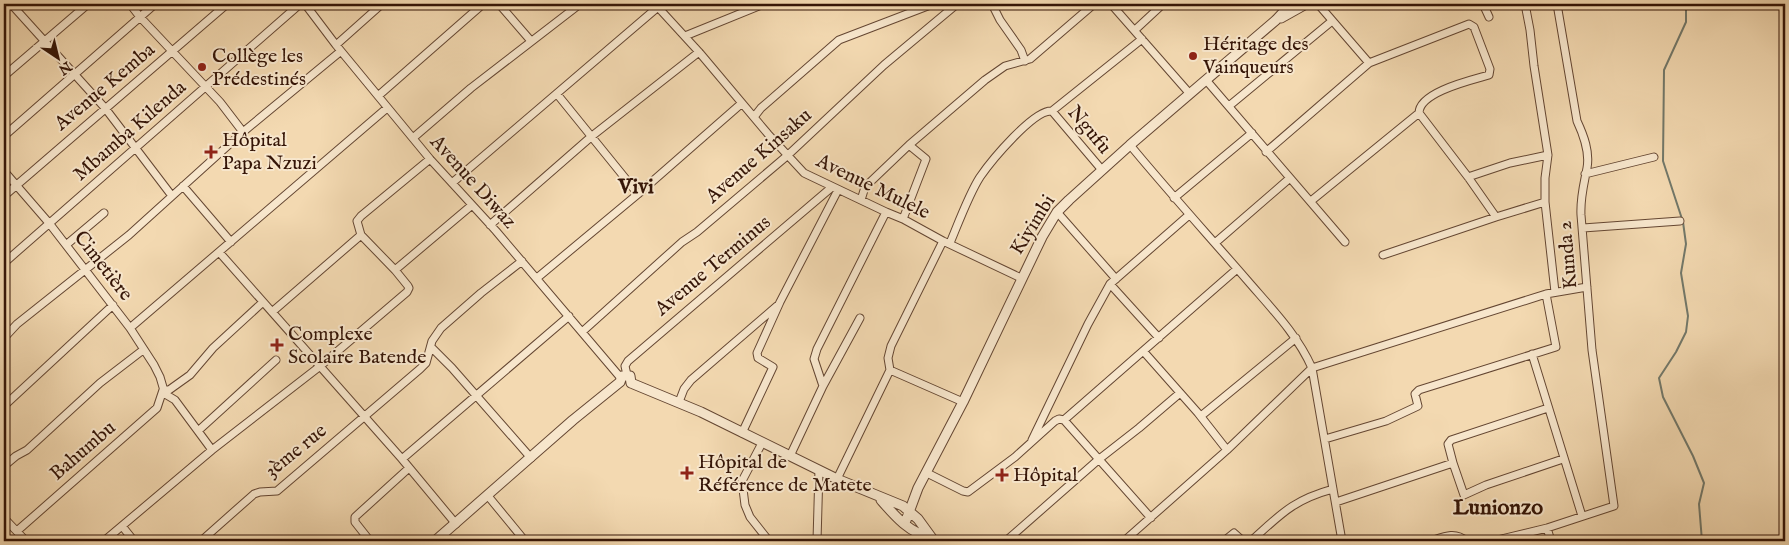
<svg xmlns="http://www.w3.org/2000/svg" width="1789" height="545" viewBox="0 0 1789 545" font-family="'IM FELL English',serif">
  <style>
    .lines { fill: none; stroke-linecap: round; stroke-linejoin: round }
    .stream { stroke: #72786a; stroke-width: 2 }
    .minor-casing { stroke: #644632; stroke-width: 9 }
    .tertiary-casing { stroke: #644632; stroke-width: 11 }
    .minor { stroke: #f7e6cc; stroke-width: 7 }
    .tertiary { stroke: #f7e6cc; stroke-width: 9 }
    .poi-dot { fill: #8f2418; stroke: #f7e6cc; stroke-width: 2 }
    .labels { text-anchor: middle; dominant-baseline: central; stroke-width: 4; stroke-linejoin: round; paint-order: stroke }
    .poi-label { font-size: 20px; fill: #351507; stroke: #f7e6cc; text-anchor: start }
    .street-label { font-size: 20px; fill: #351507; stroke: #f7e6cc }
    .quarter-label { font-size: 22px; font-weight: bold; fill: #351507; stroke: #f7e6cc }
  </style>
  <rect width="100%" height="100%" fill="#f3d9b1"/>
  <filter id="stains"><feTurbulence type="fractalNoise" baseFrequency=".004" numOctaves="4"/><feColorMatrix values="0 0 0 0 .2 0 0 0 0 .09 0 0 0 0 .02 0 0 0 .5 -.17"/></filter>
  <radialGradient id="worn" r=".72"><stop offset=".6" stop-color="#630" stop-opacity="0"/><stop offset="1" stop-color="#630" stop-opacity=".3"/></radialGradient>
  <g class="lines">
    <!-- stream -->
    <path class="stream" d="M1686 4V22L1664 70 1663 161 1683 222 1686 244 1681 273 1688 316 1686 332 1676 352 1659 378 1663 397 1693 456 1704 483 1699 504 1702 541"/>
    <defs>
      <path id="minor" d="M11 4 105 108 172 196
        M130 4 140 17 220 102 243 132
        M305 4 336 45 430 159 496 231 620 377
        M499 4 531 41
        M655 4 699 52 768 134 804 173 886 212 903 219 943 241 1021 278
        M992 4 1000 20 1021 50 1025 61
        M1111 4 1190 94
        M1318 4 1369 63
        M1483 4 1489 17
        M1525 4 1530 30 1534 66 1548 155 1545 178V202L1555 292
        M4 5 5 4
        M1135 30 1163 4
        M685 36 764 4
        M336 45 382 4
        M4 76 88 4
        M1206 80 1345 242
        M557 94 638 194
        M378 96 483 4
        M1229 106 1332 21
        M1052 111 1102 170
        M1419 113 1468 177 1496 217
        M754 117 761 108 839 40 933 4
        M4 136 155 4
        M413 138 471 88 580 4
        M1130 145C1168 191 1208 235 1247 280 1271 308 1297 334 1312 368L1342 541
        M1266 152 1369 63 1469 24 1474 27 1490 69 1489 75C1472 80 1419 92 1419 113L1311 201
        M4 171 49 223 130 328 154 365 160 377 165 394 175 400 212 450
        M1585 174 1654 157
        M1468 177 1510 163 1548 155
        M452 183 658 7
        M183 186 231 242
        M4 196 227 4
        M1174 198 1252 133
        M861 200 865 187 909 145 985 80 1005 66 1030 59 1094 4
        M1057 212 1116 279
        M903 219 926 159 909 145
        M490 225 592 136 699 52
        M1583 228 1680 221
        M361 235 395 270
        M950 243C958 224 969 194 980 177 991 161 1034 109 1052 111L1142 39
        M1215 243 1290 178
        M66 245 104 213
        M219 252 402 459 456 524
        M1383 255 1496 217 1545 202
        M4 263 300 4
        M537 278 638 194 742 103
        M1110 284 1159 338
        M272 312 361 235 357 221 361 216 430 159
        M130 328 387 108
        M582 332 682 242 697 232 788 155 884 65 957 4
        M4 338 17 324 129 235 243 132 341 51
        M431 347 452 368 531 458
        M1144 352 1198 413 1227 450
        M1532 354 1582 516
        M890 370 963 402
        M627 375 625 366 628 361 832 187
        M823 386 860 318
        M163 390H169L190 375 213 348 263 302
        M679 402 684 389 691 380 777 306
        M4 406 113 305
        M1201 416 1296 338
        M1064 420 1151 518
        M198 431 276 360
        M742 433 773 367 758 358 757 353 780 302 838 190
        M1325 439 1386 421 1418 406 1415 394 1419 390 1556 347 1546 294
        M1032 440 1088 324 1110 284 1189 215
        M762 443 742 481 745 505 750 517 769 541
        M790 456 823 386 814 359 817 349 886 212
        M402 459 569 316
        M1453 463 1448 444 1451 440 1548 408
        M4 466 16 456 27 450 100 383 143 350
        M927 473 963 491 968 492 1015 457 1055 421 1059 419 1064 420 1237 269
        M837 479 890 370 888 358 891 346 943 241
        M488 496 525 541
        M1336 502 1453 463 1464 495 1486 485 1563 459
        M4 518 26 541
        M122 526 134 541
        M1547 528 1551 541
        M17 531 157 408 163 390
        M104 541 212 450 319 367 407 292 409 288 408 286 395 270 472 205
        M201 541 254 494 260 492 277 491 420 369 426 363 432 341 441 328 481 293 522 261
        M370 541 355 522V517L409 468
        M817 541 819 470
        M1006 541 1098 460 1139 428 1180 393
        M1124 541 1227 450 1312 368 1546 294 1587 287
        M1224 541 1234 533 1243 541
        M1251 541C1281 514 1293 500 1333 489
        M1431 541C1443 537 1455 531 1466 541
        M1493 541 1547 528 1614 506 1592 350 1581 215C1580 198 1584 184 1587 168 1590 152 1584 136 1577 121L1557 4"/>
      <path id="tertiary" d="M1281 18 1306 4
        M631 383 701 412 837 479 903 506 918 519 934 541
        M881 500C894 515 910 534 931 537
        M905 523 918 488 963 402 1042 237 1057 212 1069 200 1130 145 1276 20 1291 4
        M435 541 573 420 620 382 622 376H630L631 383"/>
    </defs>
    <!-- minor casing -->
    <use href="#minor" class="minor-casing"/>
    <!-- tertiary casing -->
    <use href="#tertiary" class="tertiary-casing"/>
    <!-- minor -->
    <use href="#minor" class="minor"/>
    <!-- tertiary -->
    <use href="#tertiary" class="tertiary"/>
  </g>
  <!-- markers -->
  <g class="poi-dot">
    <circle cx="1193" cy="56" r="5"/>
    <circle cx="202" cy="67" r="5"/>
    <path d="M208.5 144.5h5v5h5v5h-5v5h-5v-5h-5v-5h5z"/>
    <path d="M274.5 337.5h5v5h5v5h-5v5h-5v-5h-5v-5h5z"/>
    <path d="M684.5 465.5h5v5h5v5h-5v5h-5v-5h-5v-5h5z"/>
    <path d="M999.5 467.5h5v5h5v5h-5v5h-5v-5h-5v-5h5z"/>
  </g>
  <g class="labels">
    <!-- poi labels -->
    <g class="poi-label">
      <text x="1203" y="44">Héritage des<tspan x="1203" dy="23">Vainqueurs</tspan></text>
      <text x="212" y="56">Collège les<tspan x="212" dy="23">Prédestinés</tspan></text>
      <text x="222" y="140">Hôpital<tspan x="222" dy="23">Papa Nzuzi</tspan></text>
      <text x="288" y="334">Complexe<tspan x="288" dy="23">Scolaire Batende</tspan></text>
      <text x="698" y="462">Hôpital de<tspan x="698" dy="23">Référence de Matete</tspan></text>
      <text x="1013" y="475">Hôpital</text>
    </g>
    <!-- street labels -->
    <g class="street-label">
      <text transform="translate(105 87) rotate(-40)">Avenue Kemba</text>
      <text transform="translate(1089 130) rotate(50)">Ngufu</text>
      <text transform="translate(130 131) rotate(-41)">Mbamba Kilenda</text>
      <text transform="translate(759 156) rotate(-41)">Avenue Kinsaku</text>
      <text transform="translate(473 182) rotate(48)">Avenue Diwaz</text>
      <text transform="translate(873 187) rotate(26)">Avenue Mulele</text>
      <text transform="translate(1033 225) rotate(-58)">Kiyimbi</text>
      <text transform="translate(1568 255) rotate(-95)">Kunda 2</text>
      <text transform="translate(103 266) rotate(52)">Cimetière</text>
      <text transform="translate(713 266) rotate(-40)">Avenue Terminus</text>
      <text transform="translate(83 451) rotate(-41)">Bahumbu</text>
      <text transform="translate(296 451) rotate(-39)">3ème rue</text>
    </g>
    <!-- quarter labels -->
    <g class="quarter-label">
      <text x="636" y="187">Vivi</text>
      <text x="1498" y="508">Lunionzo</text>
    </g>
  </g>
  <!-- margin -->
  <rect width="1789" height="545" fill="none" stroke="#f3d9b1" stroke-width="20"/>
  <rect x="5" y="5" width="1779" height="535" fill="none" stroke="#351507" stroke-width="2.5"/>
  <rect x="10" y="10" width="1769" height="525" fill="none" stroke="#351507"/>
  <!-- north arrow -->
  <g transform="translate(58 58) rotate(145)" stroke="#f7e6cc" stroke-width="4" paint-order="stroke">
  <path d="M0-4L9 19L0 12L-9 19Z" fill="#351507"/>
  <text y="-8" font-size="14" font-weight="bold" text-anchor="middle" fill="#351507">N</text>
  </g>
  <rect width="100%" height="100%" filter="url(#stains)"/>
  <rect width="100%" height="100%" fill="url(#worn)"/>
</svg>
